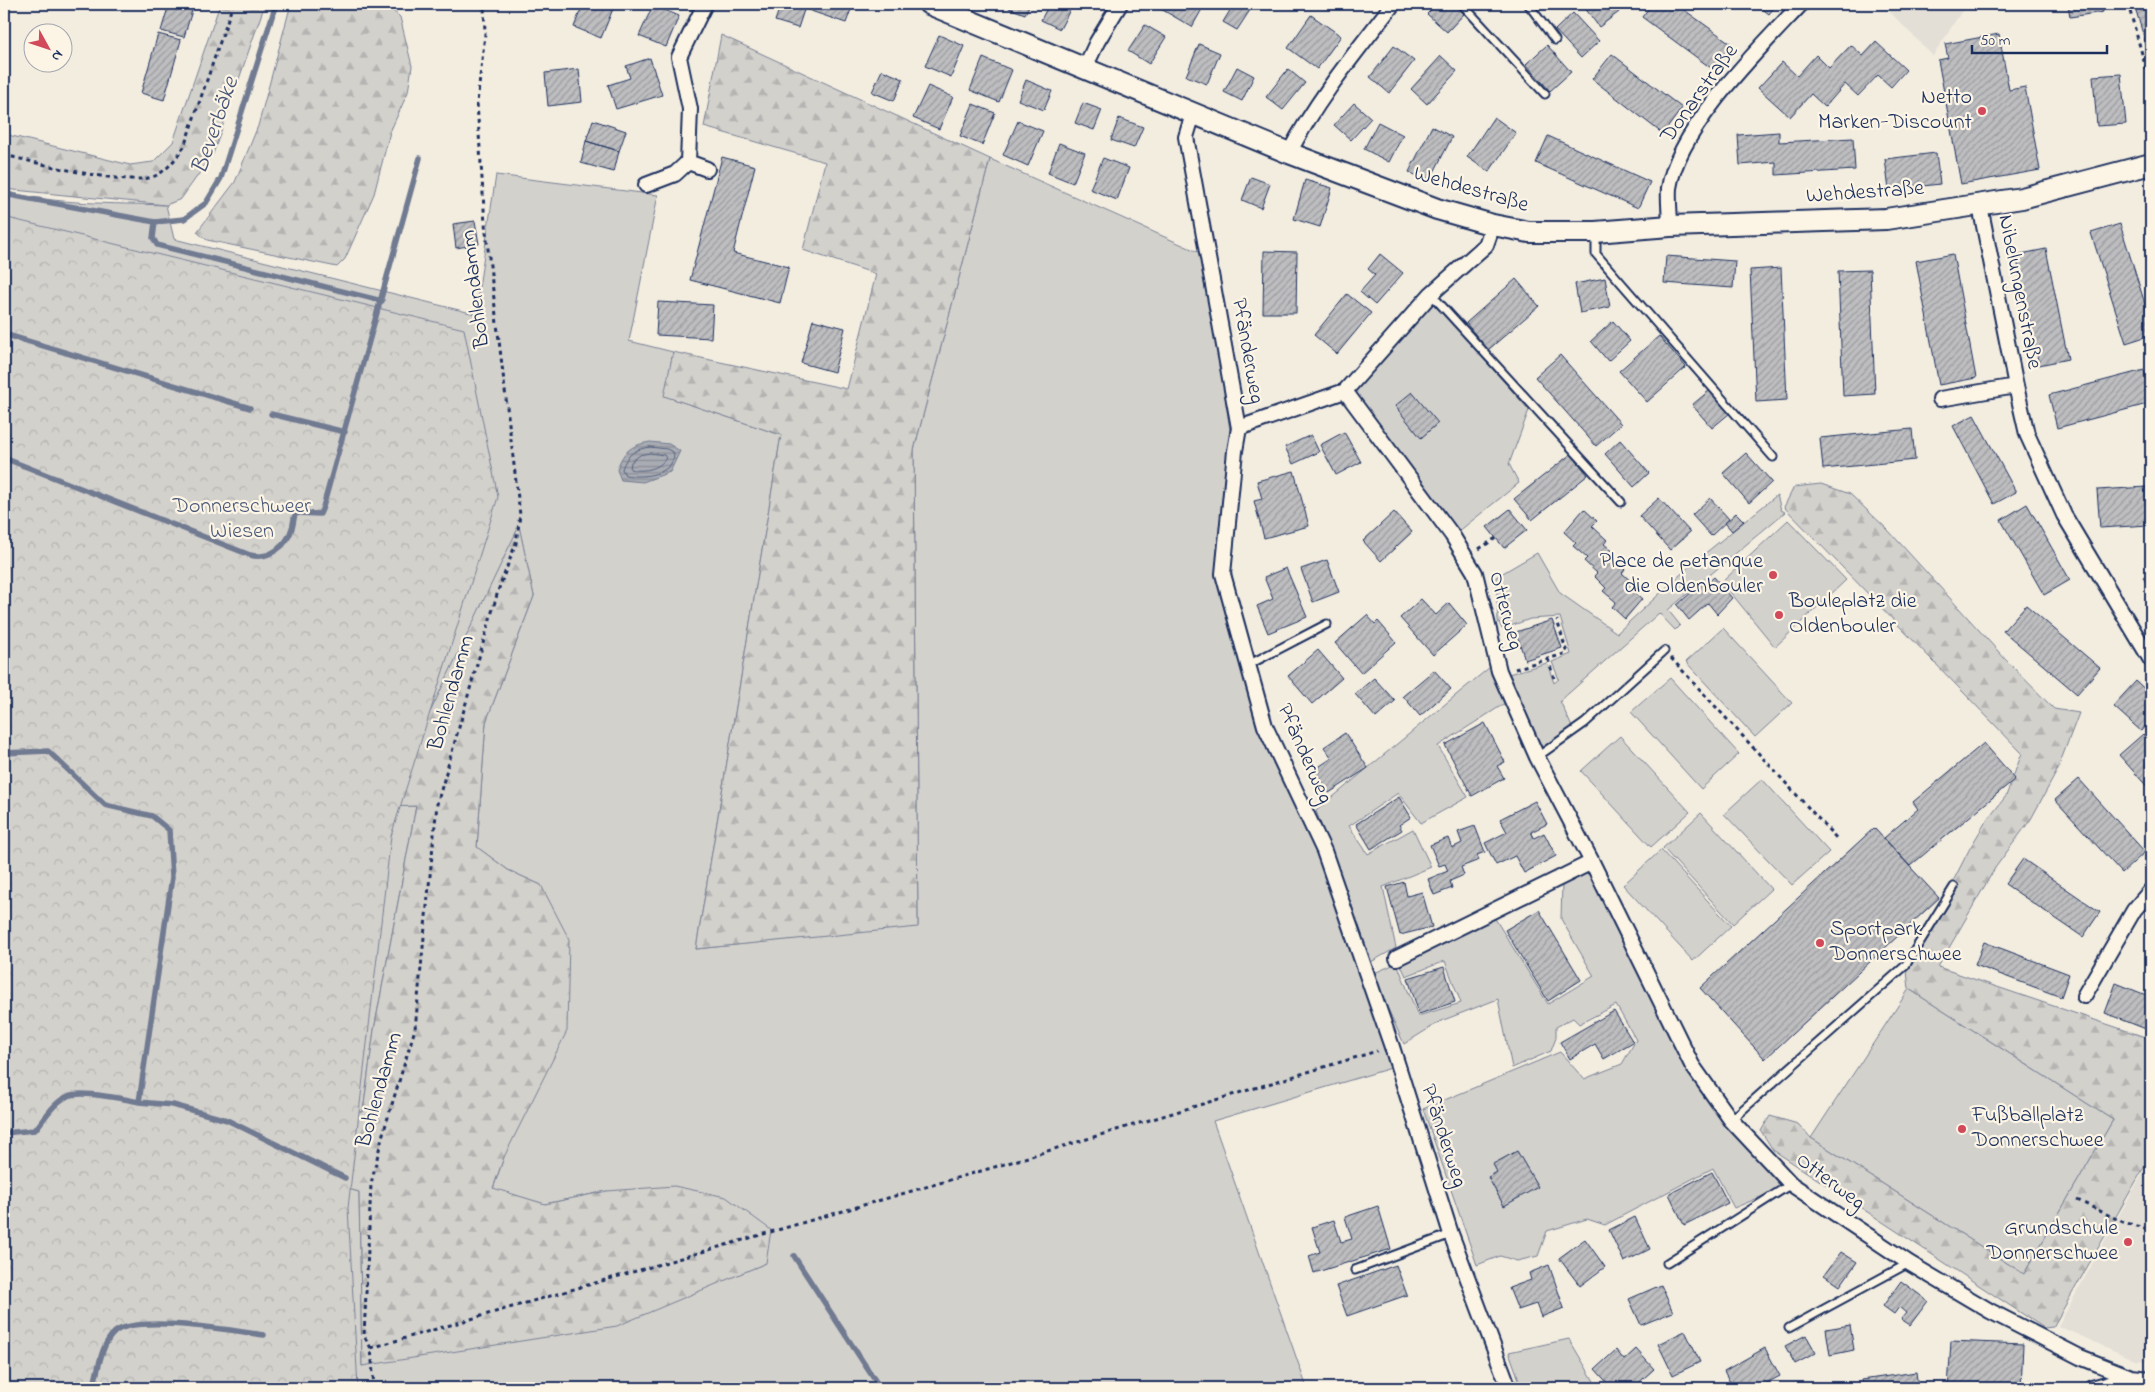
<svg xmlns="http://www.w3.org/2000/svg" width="2155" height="1392" viewBox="0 0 2155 1392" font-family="'Indie Flower',sans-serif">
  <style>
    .built { fill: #e3dfd6 }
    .grass { fill: #d3d1cc; stroke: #778095; fill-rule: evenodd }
    .forest { fill: url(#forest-firs); stroke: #778095 }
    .park { fill: url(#park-crowns); stroke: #778095 }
    .water { fill: url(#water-rules); stroke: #707a91 }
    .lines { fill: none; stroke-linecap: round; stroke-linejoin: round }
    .shore { stroke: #546180; stroke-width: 1 }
    .stream { stroke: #707a91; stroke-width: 5.5 }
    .building { fill: url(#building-hatch); stroke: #1b2f5e }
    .lane-casing { stroke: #1b2f5e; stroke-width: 11 }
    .street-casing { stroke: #1b2f5e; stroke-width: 18 }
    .secondary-casing { stroke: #1b2f5e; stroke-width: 24 }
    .path { stroke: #1b2f5e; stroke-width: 3; stroke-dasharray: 4 4; stroke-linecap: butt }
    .lane { stroke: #fcf5e5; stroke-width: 7 }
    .street { stroke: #fcf5e5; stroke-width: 14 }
    .secondary { stroke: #fcf5e5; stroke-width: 20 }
    .poi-dot { fill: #d1495b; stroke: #fcf5e5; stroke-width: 2 }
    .labels { text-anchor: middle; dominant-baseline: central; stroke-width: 4.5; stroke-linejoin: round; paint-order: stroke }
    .street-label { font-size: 22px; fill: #1b2f5e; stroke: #fcf5e5 }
    .poi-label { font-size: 22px; fill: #1b2f5e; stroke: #fcf5e5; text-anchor: end }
    .park-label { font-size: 22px; fill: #49587a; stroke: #fcf5e5 }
    .water-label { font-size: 24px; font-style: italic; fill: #465478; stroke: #fcf5e5 }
  </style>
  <defs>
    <pattern id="forest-firs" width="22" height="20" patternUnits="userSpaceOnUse" patternTransform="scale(1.25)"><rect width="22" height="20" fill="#d3d1cc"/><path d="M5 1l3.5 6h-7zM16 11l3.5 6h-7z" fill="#b5b4b2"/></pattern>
    <pattern id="park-crowns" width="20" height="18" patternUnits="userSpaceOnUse" patternTransform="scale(1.25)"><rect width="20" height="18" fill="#d3d1cc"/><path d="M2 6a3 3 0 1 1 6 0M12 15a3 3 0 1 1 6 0" fill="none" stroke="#b5b4b2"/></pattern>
    <pattern id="water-rules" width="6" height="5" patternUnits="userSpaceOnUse" patternTransform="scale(1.25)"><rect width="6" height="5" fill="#a9acb3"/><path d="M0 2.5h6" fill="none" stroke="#898c95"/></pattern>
    <pattern id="building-hatch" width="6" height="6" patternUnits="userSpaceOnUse" patternTransform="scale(1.25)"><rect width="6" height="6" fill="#bebec0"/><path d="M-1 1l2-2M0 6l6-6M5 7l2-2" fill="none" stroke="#9a9b9f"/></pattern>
  </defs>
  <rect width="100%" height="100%" fill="#f3ede0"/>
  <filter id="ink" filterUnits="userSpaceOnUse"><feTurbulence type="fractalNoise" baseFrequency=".02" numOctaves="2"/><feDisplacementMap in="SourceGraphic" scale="10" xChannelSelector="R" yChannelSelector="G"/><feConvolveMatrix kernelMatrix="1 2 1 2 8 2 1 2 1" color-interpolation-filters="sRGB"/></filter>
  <g filter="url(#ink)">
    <!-- built -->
    <path class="built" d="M1882 4H1962L1965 6 1933 56Z
      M2151 1158V1361L2135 1360 2058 1326Z"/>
    <!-- grass -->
    <path class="grass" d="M990 159 1205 255 1231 438 1217 578 1261 735 1321 854 1391 1068 1213 1121 1307 1388H4V191C55 205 113 203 166 205L174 239 475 314 496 175 658 195 629 341 673 352 665 396 781 435 696 949 918 926 914 450ZM519 527 534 596 486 722 477 847 508 870 541 885 504 1157 493 1189 545 1204 607 1191 766 1263 705 1288 362 1366 359 1192 196 1143 329 1114 363 1112 374 1030 416 806 299 810 403 770Z
      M1433 302 1529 410 1509 464 1519 483 1458 532 1353 391Z
      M1777 495 1781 510 1785 512 1668 610 1680 625 1675 630 1659 613 1560 701 1572 727 1538 751 1505 675 1547 663 1554 683 1559 679 1552 662 1571 654 1560 617 1530 619 1502 629 1498 621 1496 577 1537 553 1560 593 1617 633 1692 564Z
      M1788 520 1846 580 1775 647 1722 582Z
      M1723 628 1792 703 1755 737 1686 662Z
      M1490 667 1507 702 1438 746 1468 797 1421 823 1398 793 1349 826 1368 854 1413 829 1431 867 1383 887 1396 948 1371 962 1316 811Z
      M1670 678 1739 754 1701 789 1631 712Z
      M1620 736 1690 812 1651 847 1581 771Z
      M1762 779 1829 852 1792 885 1724 814Z
      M1701 813 1771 889 1733 924 1663 848Z
      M1661 850 1731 926 1693 961 1623 885Z
      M1589 869 1657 1009 1699 1089 1782 1188 1734 1208 1713 1168 1605 1225 1587 1219 1547 1231 1538 1256 1517 1261 1500 1256 1477 1265 1423 1109 1560 1052 1584 1079 1622 1064 1636 1040 1616 1005 1579 1024 1573 1018 1556 1027V1038L1551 1051 1512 1068 1498 999 1441 1021 1404 1044 1372 974 1397 963 1418 1016 1461 1003 1445 961 1406 976 1400 963 1494 917 1548 1004 1594 976 1561 919 1562 884Z
      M1909 989 2113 1120 2024 1274 1811 1138Z
      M1569 1339 1598 1388H1522L1509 1352Z"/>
    <!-- forest -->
    <path class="forest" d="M220 4H265L213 154 181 199 166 205 4 189V134L130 165 153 162 173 142Z
      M291 4H385L400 17 412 66 408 92 390 132 374 194 345 259 337 267 207 240 197 232 235 182 258 126Z
      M721 35 990 159 914 450 918 927 696 949 781 435 664 396 673 352 847 389 876 274 803 250 825 162 704 127Z
      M1821 484 1850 494 1888 530 2007 661 2054 709 2079 713 2056 773 2031 819 1995 868 1938 967 2151 1039V1155L2053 1327 2044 1328 1773 1150 1761 1131 1770 1116 1798 1124 1811 1138 2024 1274 2113 1120 1909 989 1907 971 1970 848 1985 823 2006 796 2022 753 1784 507 1794 487Z
      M519 526 534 596 486 722 477 847 508 870 541 885 569 939 567 1031 504 1157 493 1188 545 1204 607 1191 674 1186 726 1197 771 1230 766 1263 617 1326 362 1366 359 1192 196 1144 329 1114 363 1112 374 1030 416 806 298 810 403 769Z"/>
    <!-- park -->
    <path class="park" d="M4 217 464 329 498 497 391 836 348 1208 358 1388H4Z"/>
    <!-- water -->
    <path class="water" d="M650 442 669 444 680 451 670 472 643 482 621 480 617 470C622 452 631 445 650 442Z"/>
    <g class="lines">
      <!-- shore -->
      <path class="shore" d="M650 447 667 449 674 453C674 476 641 478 625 475L622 469C627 454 635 449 650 447Z
        M650 453 664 455 666 458C659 470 642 472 630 469L631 462 640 455Z"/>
      <!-- stream -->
      <path class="stream" d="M4 194 155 222 184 219 206 203 221 178 276 4
        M155 222 153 238 157 245 382 301
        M4 334 250 408
        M271 414 345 432
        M4 458 250 555C268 560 287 547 292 528 294 523 293 518 296 513L320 514 323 507 420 158
        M4 753 48 751 105 805 152 816 169 830 172 877 139 1102C124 1099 81 1090 68 1096 54 1102 45 1118 35 1130L4 1133
        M139 1102 173 1105 227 1120 345 1178
        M794 1256 880 1388
        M62 1388 94 1385C99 1367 101 1344 115 1332 136 1314 235 1331 264 1335"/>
    </g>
    <!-- building -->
    <path class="building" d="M169 4H194L184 37 161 31Z
      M583 4H615L601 38 574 27Z
      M677 4H700L697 12Z
      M781 4H806L798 28 775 21Z
      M810 4H853L846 23 808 10Z
      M1011 4H1030L1025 14 1009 8Z
      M1049 4H1073L1060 29 1041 20Z
      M1164 4H1193L1202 9 1192 27 1161 9Z
      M1234 4H1254L1237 30 1223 22Z
      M1437 4H1454L1464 14 1447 32 1427 14Z
      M1582 4H1613L1619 12 1599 27Z
      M1652 4H1676L1733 45 1715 71 1642 17Z
      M1756 4H1777L1769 14Z
      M2068 4H2102L2103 12 2070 17Z
      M2134 4H2151V61Z
      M653 5 679 16 666 47 639 36Z
      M1573 13 1599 41 1581 58 1555 30Z
      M1311 15 1341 36 1317 69 1288 48Z
      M1145 25 1166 37 1149 64 1128 51Z
      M158 34 181 40 164 100 141 93Z
      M1999 34 2009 90 2025 87 2040 170 1961 184 1938 60 1948 58 1945 44Z
      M939 35 964 46 951 77 925 66Z
      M1876 42 1906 70 1891 87 1878 75 1858 96 1845 84 1825 107 1811 94 1790 117 1758 88 1782 62 1797 76 1816 55 1829 68 1851 45 1863 56Z
      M1199 44 1220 53 1207 84 1186 76Z
      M1547 45 1571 72 1550 91 1526 64Z
      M1394 46 1414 61 1389 93 1370 77Z
      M1612 54 1682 108 1663 134 1592 79Z
      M1441 56 1457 71 1427 104 1411 89Z
      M650 58 662 95 616 109 608 85 630 78 626 66Z
      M983 58 1012 70 999 102 970 90Z
      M1237 67 1254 76 1242 101 1224 92Z
      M579 69 582 102 548 106 545 73Z
      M1288 69 1305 83 1283 110 1266 97Z
      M882 70 903 79 894 101 872 92Z
      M2121 74 2126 124 2097 126 2093 76Z
      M1026 80 1052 91 1044 110 1018 100Z
      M928 86 953 97 939 129 913 118Z
      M1083 103 1102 110 1094 130 1075 123Z
      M1354 103 1371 118 1351 140 1334 125Z
      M973 104 995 113 982 145 960 136Z
      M1494 117 1516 133 1489 172 1467 157Z
      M1119 118 1143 127 1134 148 1111 140Z
      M593 120 626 131 619 151 586 141Z
      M1018 121 1043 131 1028 166 1003 155Z
      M1378 122 1403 135 1389 162 1364 149Z
      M1432 126 1452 137 1429 182 1409 172Z
      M1779 132V142L1853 138 1855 170 1776 175V162L1740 165 1738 135Z
      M1548 136 1650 182 1638 208 1536 163Z
      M586 141 619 151 614 172 581 163Z
      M1059 143 1085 153 1073 183 1048 173Z
      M1936 153 1940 184 1889 190 1885 159Z
      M722 157 755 166 733 253 789 267 780 303 690 280Z
      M1103 158 1129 168 1117 200 1090 189Z
      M1251 177 1270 184 1261 208 1242 200Z
      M1305 180 1332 188 1320 227 1294 219Z
      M475 221 479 244 456 248 453 224Z
      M2120 224 2151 323V335L2126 343 2091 233Z
      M2046 249 2068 359 2039 365 2016 255Z
      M1264 251 1297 252 1296 313H1263Z
      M1380 254 1403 273 1375 305 1360 292 1375 275 1368 269Z
      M1953 254 1976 378 1939 385 1916 261Z
      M1666 256 1735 261 1733 288 1664 283Z
      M1781 268 1787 400 1756 402 1750 270Z
      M1870 270 1875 394 1843 396 1838 271Z
      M1605 278 1610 307 1580 313 1575 284Z
      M1516 279 1539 306 1488 350 1466 323Z
      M1347 294 1371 313 1337 354 1314 335Z
      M658 302 713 305 711 338 656 335Z
      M813 320 845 328 834 372 801 363Z
      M1613 321 1630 341 1608 361 1591 341Z
      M1659 336 1686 367 1647 402 1619 371Z
      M1560 355 1621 424 1596 446 1535 377Z
      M2144 370 2151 403 2057 428 2049 395Z
      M1710 390 1730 413 1712 428 1692 405Z
      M1412 392 1438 423 1421 438 1395 406Z
      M1974 415 2016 492 1994 504 1953 426Z
      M1912 429 1915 460 1823 469 1820 438Z
      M1344 432 1361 462 1336 475 1320 445Z
      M1311 435 1319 452 1293 464 1285 447Z
      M1620 440 1649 473 1634 487 1605 454Z
      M1746 453 1772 482 1749 503 1723 473Z
      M1571 454 1588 475 1532 520 1514 499Z
      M1294 471 1309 526 1264 538 1254 501 1262 499 1257 481Z
      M2147 487H2151V525H2149Z
      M2147 487 2149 525 2100 528 2097 490Z
      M1659 498 1690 532 1670 550 1639 516Z
      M1710 498 1729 519 1711 536 1692 515Z
      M2027 504 2070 580 2044 595 2001 520Z
      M1510 509 1527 530 1504 548 1487 527Z
      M1584 509 1597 521 1592 526 1607 540 1604 544 1615 553 1612 557 1625 569 1622 573 1635 585 1631 589 1642 599 1625 619 1612 607 1616 602 1603 591 1606 588 1594 576 1597 573 1584 561 1587 558 1573 546 1576 543 1564 532Z
      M1394 512 1412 532 1381 561 1363 541Z
      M1736 513 1744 521 1732 531 1725 523Z
      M1327 560 1339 592 1313 602 1301 569Z
      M1286 568 1307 617 1268 633 1257 606 1273 599 1264 577Z
      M2151 572V592L2143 577Z
      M1714 577 1732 598 1717 614 1708 603 1689 620 1677 605 1702 583 1704 586Z
      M1421 599 1436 615 1449 603 1467 625 1433 655 1400 618Z
      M2026 605 2100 668 2077 694 2003 631Z
      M1367 615 1375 624 1378 621 1396 642 1361 673 1335 643Z
      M1552 620 1562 648 1525 660 1516 632Z
      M1318 650 1342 678 1312 704 1288 676Z
      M1434 670 1451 689 1420 716 1403 696Z
      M1374 678 1395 701 1376 718 1355 694Z
      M2136 681 2151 695V719L2141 731 2113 706Z
      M1485 723 1505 762 1497 766 1504 778 1472 796 1445 745Z
      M1345 733 1368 768 1329 793 1314 770 1332 758 1324 747Z
      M2143 734 2151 742V791L2119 755Z
      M1984 743 2015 779 1910 866 1884 838 1918 809 1913 802Z
      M2079 779 2145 852 2122 873 2055 800Z
      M1399 797 1411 817 1399 825 1402 830 1371 849 1356 824Z
      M1535 801 1547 824 1531 832 1534 838 1544 833 1556 856 1524 873 1515 856 1496 865 1485 843 1507 832 1500 819Z
      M1475 826 1485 852 1477 855 1479 860 1461 867 1464 875 1450 881 1452 888 1434 895 1428 879 1448 871 1445 864 1439 866 1430 845 1448 838 1452 848 1462 843 1458 832Z
      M1874 828 1939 898 1765 1059 1700 988Z
      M2023 859 2100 912 2083 937 2005 884Z
      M1404 882 1407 896 1422 892 1432 927 1400 935 1387 887Z
      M1539 910 1581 980 1548 1001 1505 930Z
      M1984 942 2069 974 2061 997 1975 965Z
      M1444 967 1455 1002 1419 1014 1408 978Z
      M2116 983 2151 997V1031L2105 1013Z
      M1614 1011 1633 1042 1604 1059 1595 1044 1570 1059 1560 1042Z
      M1517 1151 1538 1187 1504 1206 1488 1177 1497 1172 1493 1164Z
      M1712 1172 1728 1203 1684 1225 1669 1194Z
      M1378 1206 1391 1249 1314 1273 1309 1256 1320 1252 1312 1227 1334 1220 1341 1242 1352 1239 1345 1217Z
      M1635 1217 1650 1249 1624 1262 1609 1230Z
      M1585 1239 1605 1267 1580 1286 1559 1258Z
      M1841 1252 1857 1262 1840 1286 1824 1275Z
      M1396 1265 1407 1295 1347 1316 1336 1286Z
      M1549 1265 1564 1308 1541 1317 1536 1304 1518 1310 1509 1288 1531 1280 1529 1273Z
      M1901 1281 1928 1301 1910 1325 1901 1319 1906 1313 1899 1307 1894 1314 1883 1306Z
      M1661 1285 1673 1312 1641 1325 1629 1299Z
      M1850 1325 1854 1350 1830 1355 1826 1329Z
      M1685 1331 1700 1362 1673 1375 1658 1344Z
      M1806 1335 1816 1353 1795 1364 1785 1346Z
      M1951 1341 2023 1344 2021 1388H1948Z
      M1765 1348 1780 1376 1757 1388H1733L1724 1371Z
      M1636 1349 1654 1369 1633 1388H1612L1595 1369 1616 1350 1624 1360Z
      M1916 1372 1918 1388H1863L1862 1380Z"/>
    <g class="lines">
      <defs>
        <path id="lane" d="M1462 4 1545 94
          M1528 4 1555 40
          M1596 235V254L1773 457
          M1431 294 1621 502
          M1248 665 1327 624
          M1537 757 1585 723 1664 651
          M1731 1120 1905 966 1954 887
          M1667 1263 1791 1184
          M1355 1270 1451 1234
          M1789 1328 1909 1263"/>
        <path id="street" d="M1084 70 1097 42 1120 4
          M1193 114 1186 137 1239 428 1235 451 1223 574 1265 726 1324 851 1392 1047 1451 1234 1509 1388
          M1289 153C1317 99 1356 52 1393 4
          M688 162 707 169
          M646 185 675 174 688 162 690 109 679 57 705 4
          M1980 206 2016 386 2027 434 2064 515 2151 660
          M1670 226C1670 214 1668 200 1669 188 1678 128 1760 48 1801 4
          M1345 391 1452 535 1475 573 1499 671 1537 757 1592 862 1692 1065 1731 1120 1791 1184 1909 1263 1990 1311 2080 1357 2131 1377 2151 1379
          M1940 399 2016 386
          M1239 428 1345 391 1431 294 1486 245 1493 225
          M1397 958 1592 862
          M2084 996 2134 910 2151 890
          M2092 1388 2131 1377"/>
        <path id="secondary" d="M929 4 1289 153 1437 209 1493 225 1529 232H1595L1670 226 1886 219 2022 198 2151 164"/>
      </defs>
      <!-- lane casing -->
      <use href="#lane" class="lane-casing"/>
      <!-- street casing -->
      <use href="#street" class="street-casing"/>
      <!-- secondary casing -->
      <use href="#secondary" class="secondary-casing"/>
      <!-- path -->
      <path class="path" d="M2128 4 2151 86
        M4 155C35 162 129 188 155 176 168 170 176 158 184 147L233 4
        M1479 549 1496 538
        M1671 658 1838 840
        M1548 659 1554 678
        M1515 669 1567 653 1557 620
        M2077 1200 2123 1222 2151 1230
        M371 1348 998 1166 1377 1051
        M374 1388 371 1348 364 1336 371 1184 382 1137 415 1029 437 804 498 591 516 543 520 515 485 224 477 103 485 34 484 4"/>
      <!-- lane -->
      <use href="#lane" class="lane"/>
      <!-- street -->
      <use href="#street" class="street"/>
      <!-- secondary -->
      <use href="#secondary" class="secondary"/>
    </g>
  </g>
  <!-- markers -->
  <g class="poi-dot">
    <circle cx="1982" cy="111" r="5"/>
    <circle cx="1773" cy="575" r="5"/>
    <circle cx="1779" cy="615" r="5"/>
    <circle cx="1820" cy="943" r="5"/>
    <circle cx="1962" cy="1129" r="5"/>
    <circle cx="2128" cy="1242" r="5"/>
  </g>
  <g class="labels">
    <!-- street labels -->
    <g class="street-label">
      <text transform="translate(1700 94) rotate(-54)">Donarstraße</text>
      <text transform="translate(1471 190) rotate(16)">Wehdestraße</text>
      <text transform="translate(1865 193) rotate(-4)">Wehdestraße</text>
      <text transform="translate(476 289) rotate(-97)">Bohlendamm</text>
      <text transform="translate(2019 292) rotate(79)">Nibelungenstraße</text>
      <text transform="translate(1247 351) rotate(80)">Pfänderweg</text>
      <text transform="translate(1505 611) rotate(75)">Otterweg</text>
      <text transform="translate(452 693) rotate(-74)">Bohlendamm</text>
      <text transform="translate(1304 754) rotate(66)">Pfänderweg</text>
      <text transform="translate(380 1090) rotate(-74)">Bohlendamm</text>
      <text transform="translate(1443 1136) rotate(72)">Pfänderweg</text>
      <text transform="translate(1830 1182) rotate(37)">Otterweg</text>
    </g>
    <!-- poi labels -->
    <g class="poi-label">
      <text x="1972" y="98">Netto<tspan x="1972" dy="25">Marken-Discount</tspan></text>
      <text x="1763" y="562">Place de petanque<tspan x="1763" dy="25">die Oldenbouler</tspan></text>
      <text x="1789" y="602" text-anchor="start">Bouleplatz die<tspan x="1789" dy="25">Oldenbouler</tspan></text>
      <text x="1830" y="930" text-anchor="start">Sportpark<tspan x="1830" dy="25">Donnerschwee</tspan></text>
      <text x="1972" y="1116" text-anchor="start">Fußballplatz<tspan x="1972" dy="25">Donnerschwee</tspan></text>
      <text x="2118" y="1229">Grundschule<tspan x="2118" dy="25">Donnerschwee</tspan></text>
    </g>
    <!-- park labels -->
    <g class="park-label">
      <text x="242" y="507">Donnerschweer<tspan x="242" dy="25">Wiesen</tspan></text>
    </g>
    <!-- water labels -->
    <g class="water-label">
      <text transform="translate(216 126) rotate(-71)">Beverbäke</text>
    </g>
  </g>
  <!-- margin -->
  <rect width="2155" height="1392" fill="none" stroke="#fcf5e5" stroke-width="20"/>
  <rect x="10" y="10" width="2135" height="1372" fill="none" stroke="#1b2f5e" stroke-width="2" filter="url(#ink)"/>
  <!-- north arrow -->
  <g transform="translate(48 48) rotate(130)"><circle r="24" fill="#fcf5e5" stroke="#a2a6af"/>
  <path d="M0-4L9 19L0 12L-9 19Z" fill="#d1495b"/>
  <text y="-8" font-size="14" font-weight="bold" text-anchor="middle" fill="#1b2f5e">N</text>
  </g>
  <!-- scale -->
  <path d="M1972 45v8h135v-8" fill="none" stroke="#1b2f5e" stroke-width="2.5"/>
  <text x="1980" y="45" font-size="15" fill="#1b2f5e" stroke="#fcf5e5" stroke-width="4" paint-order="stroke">50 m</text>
</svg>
